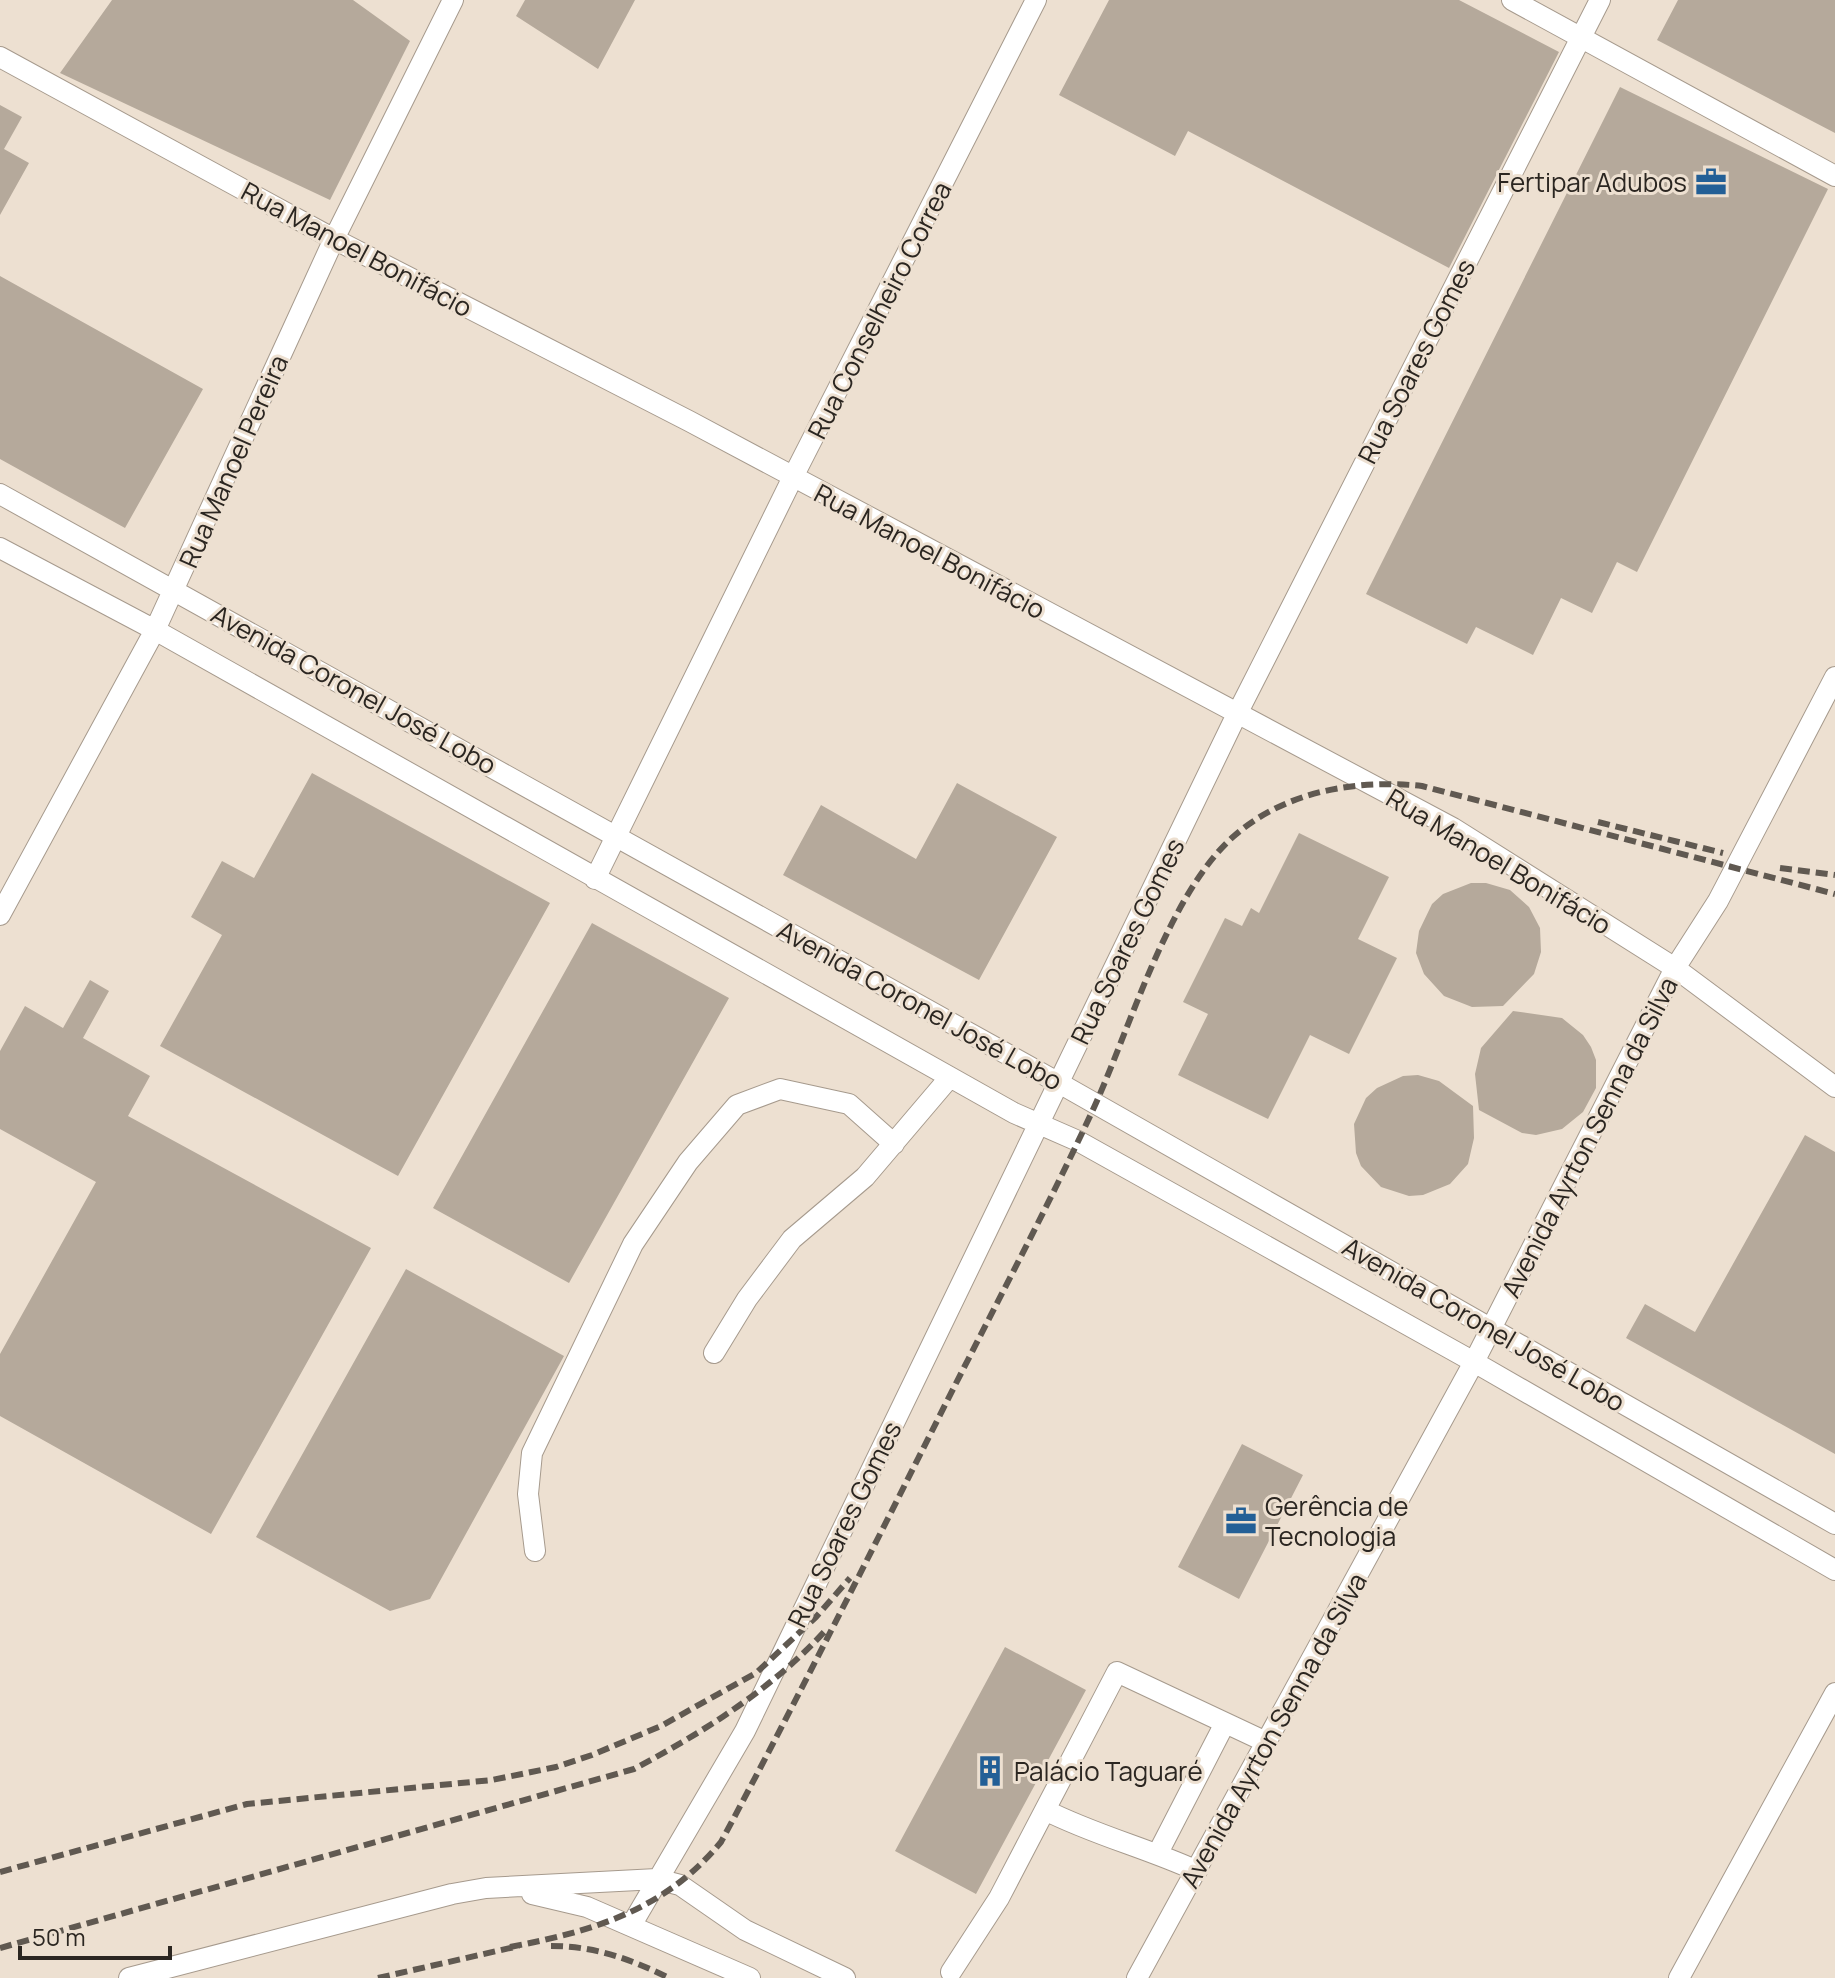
<svg xmlns="http://www.w3.org/2000/svg" width="1835" height="1978" viewBox="0 0 1835 1978" font-family="Manrope,sans-serif">
  <style>
    .building { fill: #b5a99b }
    .lines { fill: none; stroke-linecap: round; stroke-linejoin: round }
    .minor-casing { stroke: #a69a8d; stroke-width: 22 }
    .minor { stroke: #fff; stroke-width: 20 }
    .rail { stroke: #605951; stroke-width: 6; stroke-dasharray: 12 6; stroke-linecap: butt }
    .labels { text-anchor: middle; dominant-baseline: central; stroke-width: 6; stroke-linejoin: round; paint-order: stroke }
    .poi-label { font-size: 26px; fill: #2b2621; stroke: #ede0d1; text-anchor: start }
    .street-label { font-size: 26px; fill: #2b2621; stroke: #ede0d1 }
  </style>
  <rect width="100%" height="100%" fill="#ede0d1"/>
  <!-- building -->
  <path class="building" d="M112 0H353L410 41 330 200 60 73Z
    M525 0H635L598 69 516 16Z
    M1109 0H1459L1559 52 1449 268 1188 131 1175 156 1059 95Z
    M1678 0H1835V133L1657 40Z
    M1620 87 1828 189 1637 572 1617 562 1592 613 1561 598 1533 655 1476 627 1467 644 1366 594Z
    M0 105 22 117 4 149 29 163 0 215Z
    M0 276 203 389 125 528 0 459Z
    M312 773 550 903 398 1176 160 1046 222 935 191 917 222 861 254 878Z
    M957 783 1057 837 979 980 783 875 821 805 916 859Z
    M1299 833 1389 877 1358 939 1397 958 1349 1054 1310 1035 1268 1119 1178 1075 1208 1014 1183 1002 1225 918 1242 926 1251 908 1259 913Z
    M1471 883H1486L1510 890 1529 907 1540 928 1541 952 1534 974 1503 1006 1472 1007 1444 996 1424 974 1416 953 1419 931 1432 904 1443 894Z
    M592 923 729 998 569 1283 433 1208Z
    M90 980 109 991 83 1038 150 1076 128 1116 371 1248 211 1534 0 1416V1354L96 1182 0 1129V1051L25 1006 63 1028Z
    M1513 1011 1562 1018 1583 1035 1591 1047 1596 1060V1088L1583 1112 1562 1129 1536 1135 1522 1133 1479 1110 1475 1074 1481 1048Z
    M1418 1075 1439 1081 1473 1106 1474 1138 1468 1164 1450 1184 1423 1195 1409 1196 1381 1187 1361 1166 1356 1153 1354 1124 1366 1098 1377 1088 1403 1076Z
    M1805 1135 1835 1152V1454L1626 1338 1645 1304 1695 1332Z
    M406 1269 564 1356 430 1599 390 1611 256 1537Z
    M1242 1444 1303 1475 1239 1599 1178 1567Z
    M1005 1647 1086 1690 976 1894 895 1851Z"/>
  <g class="lines">
    <defs>
      <path id="minor" d="M1512 0 1835 176
        M0 57 334 239 689 421 1453 828 1675 968 1835 1087
        M0 494 1059 1083 1835 1524
        M0 548 155 630 1014 1113 1078 1141 1474 1362 1835 1570
        M595 879 793 477 1036 0
        M0 915 155 630 334 239 453 0
        M714 1353 747 1299 792 1239 865 1177 950 1077
        M535 1551 528 1494 532 1453 633 1244 688 1162 737 1105 780 1089 849 1104 894 1144
        M1045 1810C1094 1835 1147 1848 1197 1871
        M1158 1853 1224 1725
        M532 1894 587 1907 750 1978
        M632 1924 745 1731 1236 716 1600 0
        M951 1972 999 1898 1117 1672 1266 1742
        M129 1978 452 1894 486 1888 657 1879 680 1885 745 1930 845 1978
        M1137 1978 1474 1362 1675 968 1718 901 1835 677
        M1679 1978 1835 1693"/>
    </defs>
    <!-- minor casing -->
    <use href="#minor" class="minor-casing"/>
    <!-- minor -->
    <use href="#minor" class="minor"/>
    <!-- rail -->
    <path class="rail" d="M1598 822 1723 853
      M1780 868 1835 875
      M0 1872 247 1804 492 1780 556 1767 592 1755 661 1726 756 1673 816 1617 850 1578
      M551 1946C594 1946 631 1959 669 1978
      M510 1947C594 1931 665 1910 721 1842 796 1702 867 1560 938 1419 989 1317 1043 1217 1091 1114 1129 1033 1167 895 1234 836 1285 791 1357 779 1422 786L1835 894
      M0 1948 634 1769C702 1733 772 1689 824 1632
      M378 1978 519 1946"/>
  </g>
  <!-- icons -->
  <defs>
    <symbol id="office-bare" viewBox="-9 -9 18 18"><path d="M-6-3h4V-5.5h4V-3h4V5H-6ZM-1-4.5V-3h2v-1.5ZM-6 0V1H6V0Z" fill="#235f96" stroke="#ede0d1" stroke-width="2.5" paint-order="stroke"/></symbol>
    <symbol id="building-bare" viewBox="-9 -9 18 18"><path d="M-4-6H4V6H1V3H-1V6H-4ZM-2.5-4.3h1.7v1.8h-1.7ZM.8-4.3h1.7v1.8H.8ZM-2.5-1h1.7V.8h-1.7ZM.8-1h1.7V.8H.8Z" fill="#235f96" stroke="#ede0d1" stroke-width="2.5" paint-order="stroke"/></symbol>
  </defs>
  <g fill-rule="evenodd">
    <use href="#office-bare" x="1689" y="160" width="44" height="44"/>
    <use href="#office-bare" x="1219" y="1499" width="44" height="44"/>
    <use href="#building-bare" x="968" y="1749" width="44" height="44"/>
  </g>
  <g class="labels">
    <!-- poi labels -->
    <g class="poi-label">
      <text x="1687" y="182" text-anchor="end">Fertipar Adubos</text>
      <text x="1265" y="1506">Gerência de<tspan x="1265" dy="30">Tecnologia</tspan></text>
      <text x="1014" y="1771">Palácio Taguaré</text>
    </g>
    <!-- street labels -->
    <g class="street-label">
      <text transform="translate(357 249) rotate(28)">Rua Manoel Bonifácio</text>
      <text transform="translate(879 310) rotate(-63)">Rua Conselheiro Correa</text>
      <text transform="translate(1416 361) rotate(-63)">Rua Soares Gomes</text>
      <text transform="translate(233 461) rotate(-66)">Rua Manoel Pereira</text>
      <text transform="translate(930 551) rotate(28)">Rua Manoel Bonifácio</text>
      <text transform="translate(354 689) rotate(29)">Avenida Coronel José Lobo</text>
      <text transform="translate(1499 861) rotate(31)">Rua Manoel Bonifácio</text>
      <text transform="translate(1127 941) rotate(-64)">Rua Soares Gomes</text>
      <text transform="translate(920 1005) rotate(29)">Avenida Coronel José Lobo</text>
      <text transform="translate(1589 1137) rotate(-63)">Avenida Ayrton Senna da Silva</text>
      <text transform="translate(1484 1324) rotate(30)">Avenida Coronel José Lobo</text>
      <text transform="translate(844 1524) rotate(-64)">Rua Soares Gomes</text>
      <text transform="translate(1273 1730) rotate(-61)">Avenida Ayrton Senna da Silva</text>
    </g>
  </g>
  <!-- scale -->
  <path d="M20 1946v12h150v-12" fill="none" stroke="#2b2621" stroke-width="4"/>
  <text x="32" y="1946" font-size="24" fill="#2b2621" stroke="#ede0d1" stroke-width="6" paint-order="stroke">50 m</text>
</svg>
